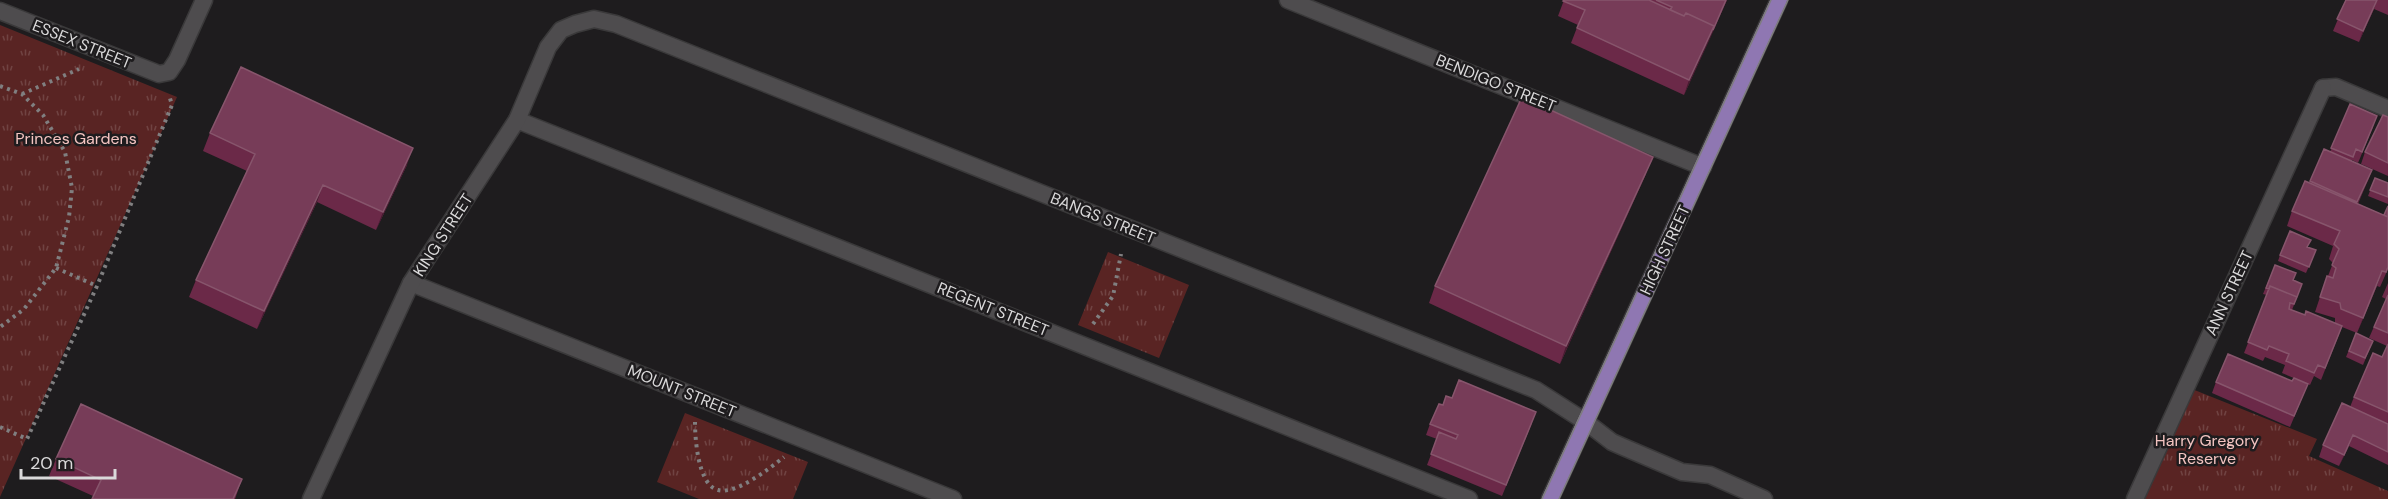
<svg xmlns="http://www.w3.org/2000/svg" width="2388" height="499" viewBox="0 0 2388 499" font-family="'DM Sans',sans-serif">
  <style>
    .park { fill: url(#park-tufts) }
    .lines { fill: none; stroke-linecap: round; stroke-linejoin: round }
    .service-casing { stroke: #3a393a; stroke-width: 19 }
    .minor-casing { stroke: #3a393a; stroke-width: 19 }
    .tertiary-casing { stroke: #3a393a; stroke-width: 19 }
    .primary-casing { stroke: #3a393a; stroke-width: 19 }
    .path { stroke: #807f80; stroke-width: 4; stroke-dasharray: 3 4.5; stroke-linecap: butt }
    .service { stroke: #4e4c4e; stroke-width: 16 }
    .minor { stroke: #4e4c4e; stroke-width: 16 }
    .tertiary { stroke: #4e4c4e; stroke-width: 16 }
    .primary { stroke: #8f77b2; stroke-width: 16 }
    .tram { stroke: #7e7d7e; stroke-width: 1.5 }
    .wall { fill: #6b2948 }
    .shaded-wall { fill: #471c31 }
    .building { fill: #773c58; stroke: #87556c; stroke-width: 1.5 }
    .labels { text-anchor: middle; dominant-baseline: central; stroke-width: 5; stroke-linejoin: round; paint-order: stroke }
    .street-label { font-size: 16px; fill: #dad9da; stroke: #1e1c1e }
    .park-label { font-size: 16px; fill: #f4c4c1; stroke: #1e1c1e }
  </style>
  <defs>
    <pattern id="park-tufts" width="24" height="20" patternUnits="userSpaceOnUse" patternTransform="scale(1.5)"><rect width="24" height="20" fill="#592423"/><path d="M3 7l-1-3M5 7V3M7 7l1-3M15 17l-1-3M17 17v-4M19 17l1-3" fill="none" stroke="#704342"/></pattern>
  </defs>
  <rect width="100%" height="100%" fill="#1e1c1e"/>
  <!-- park -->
  <path class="park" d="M0 25 177 97 0 497Z
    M1108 252 1189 285 1159 358 1078 325Z
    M2182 385 2317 439 2309 456 2388 491V499H2130Z
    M685 413 808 462 793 499H699L657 482Z"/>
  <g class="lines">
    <defs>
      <path id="service" d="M2323 88 2336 87 2388 109"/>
      <path id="minor" d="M1288 0 1703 167
        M0 11 159 74 169 72 177 60 204 0
        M517 120 1469 499
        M411 283 953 499
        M1586 422 1612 442 1621 446 1682 472 1710 475 1764 499
        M2135 499 2323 88"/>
      <path id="tertiary" d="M311 499 411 283 517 120 548 47 561 30 575 24 594 19 616 24 1536 390 1586 422"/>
      <path id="primary" d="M1550 499 1779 0"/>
    </defs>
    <!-- service casing -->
    <use href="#service" class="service-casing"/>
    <!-- minor casing -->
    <use href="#minor" class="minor-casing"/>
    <!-- tertiary casing -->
    <use href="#tertiary" class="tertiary-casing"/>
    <!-- primary casing -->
    <use href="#primary" class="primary-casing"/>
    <!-- path -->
    <path class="path" d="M0 86 22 94 43 115 65 152 72 188 69 217 56 268 24 309 0 327
      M22 94 79 69
      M56 268 97 286
      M1093 324 1113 296 1121 254
      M695 422C695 439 698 485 718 490 736 495 770 468 784 457
      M0 427 27 439 97 286 172 105 169 95"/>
    <!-- service -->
    <use href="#service" class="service"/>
    <!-- minor -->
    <use href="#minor" class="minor"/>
    <!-- tertiary -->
    <use href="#tertiary" class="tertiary"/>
    <!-- primary -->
    <use href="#primary" class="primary"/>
    <!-- tram -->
    <path class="tram" d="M1542 499 1771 0
      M1559 499 1788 0"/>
  </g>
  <!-- wall -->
  <path class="wall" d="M1564 0H1727L1684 95 1571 43 1578 25 1558 16Z
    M2346 0H2388V15L2374 9 2359 42 2333 31Z
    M2350 104 2373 127 2358 163 2352 160V161L2372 170 2358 204 2384 215 2388 206V269L2380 287 2377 286 2357 333 2342 327 2321 380 2314 376 2310 385 2282 373 2285 365 2265 357 2263 361 2244 353 2267 295 2263 294 2275 265 2293 280 2302 284 2292 310 2305 315 2335 323V318L2315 312 2327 276H2328L2333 263 2329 259 2333 246 2287 226 2292 211 2310 183 2324 149 2330 152Z
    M2388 117V176L2361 164 2365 152Z
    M210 133 407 165 376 230 317 202 257 329 189 297 196 280 247 171 203 151Z
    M1646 174 1560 364 1429 303 1435 286Z
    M2375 178 2388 183V204L2368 196Z
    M2308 247 2316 250 2306 273 2278 261 2280 255Z
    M2388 283V465L2349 446 2339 466 2319 457 2323 445 2350 407 2354 397 2382 357 2387 346 2369 338 2386 299 2382 297Z
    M2356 333 2373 341 2363 365 2346 357Z
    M2292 381 2308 384 2290 427 2212 393 2216 382Z
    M1452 398 1532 423 1502 496 1427 465 1437 439 1426 435 1430 424 1443 405Z
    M56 459 242 479 235 499H92L93 496 49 476Z"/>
  <!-- shaded-wall -->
  <path class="shaded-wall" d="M1726 0H1727L1709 41 1684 95 1689 80Z
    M2377 0 2374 9 2359 42 2363 31Z
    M413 148 407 165 376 230 383 212Z
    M1653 157 1646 174 1560 364 1566 346Z
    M2372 170 2368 181 2353 213 2357 202Z
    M323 185 317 202 257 329 264 311Z
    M2382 271 2377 286 2357 333 2363 318Z
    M2353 435 2349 446 2339 466 2344 455Z"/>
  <!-- building -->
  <path class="building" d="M1564 0H1649L1684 16 1686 13 1714 26 1689 80 1577 28 1585 10 1563 1Z
    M1656 0H1726L1713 30 1714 26 1686 13 1684 16 1670 10 1672 7Z
    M2346 0H2377L2363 31 2337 19Z
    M241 67 413 148 383 212 323 185 264 311 196 280 255 154 210 133Z
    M1522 97 1653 157 1566 346 1435 286Z
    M2350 104 2377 116 2362 152 2356 149 2353 157 2331 148Z
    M2383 115 2388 117V163L2365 152Z
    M2324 149 2372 170 2357 202 2310 181Z
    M2375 178 2388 183V197L2370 190Z
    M2305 181 2388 217V267L2386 272 2382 271 2363 318 2341 309 2340 303 2320 297 2327 276 2333 278 2336 268 2332 265 2339 249 2334 244 2340 231 2292 211Z
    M2388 206V217L2384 215Z
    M2290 231 2311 240 2307 247 2316 250 2309 267 2280 255Z
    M2275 265 2296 273 2293 280 2302 284 2297 297 2270 286 2269 289 2266 288Z
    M2270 286 2297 297 2294 304 2290 303 2289 309 2305 315 2306 311 2342 326 2325 368 2318 365 2314 373 2286 361 2289 354 2269 346 2267 350 2248 342Z
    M2388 295V333L2374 327Z
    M2356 333 2373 341 2365 358 2349 351Z
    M2388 344V412L2354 397 2373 353 2382 357Z
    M2228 354 2292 381 2294 378 2308 384 2294 416 2216 382Z
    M1459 380 1536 412 1506 485 1431 454 1439 432 1456 439 1458 435 1430 424 1439 404 1443 405 1446 396 1452 398Z
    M2342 403 2388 424V452L2353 435 2344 455 2323 445Z
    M81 404 242 479 233 499H92L101 480 56 459Z"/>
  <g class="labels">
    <!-- street labels -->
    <g class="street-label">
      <text transform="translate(82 44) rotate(22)">ESSEX STREET</text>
      <text transform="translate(1496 83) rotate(22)">BENDIGO STREET</text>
      <text transform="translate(1103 218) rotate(22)">BANGS STREET</text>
      <text transform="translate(443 235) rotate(-57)">KING STREET</text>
      <text transform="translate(1665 250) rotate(-65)">HIGH STREET</text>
      <text transform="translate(2229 293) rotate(-65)">ANN STREET</text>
      <text transform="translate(993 309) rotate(22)">REGENT STREET</text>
      <text transform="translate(682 391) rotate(22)">MOUNT STREET</text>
    </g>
    <!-- park labels -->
    <g class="park-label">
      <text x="76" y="138">Princes Gardens</text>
      <text x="2207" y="440">Harry Gregory<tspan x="2207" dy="18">Reserve</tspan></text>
    </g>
  </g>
  <!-- scale -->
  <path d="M21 469v9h94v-9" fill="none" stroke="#dad9da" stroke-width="3"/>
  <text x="30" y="469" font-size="18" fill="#dad9da" stroke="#1e1c1e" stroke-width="4.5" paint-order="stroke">20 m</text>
</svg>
